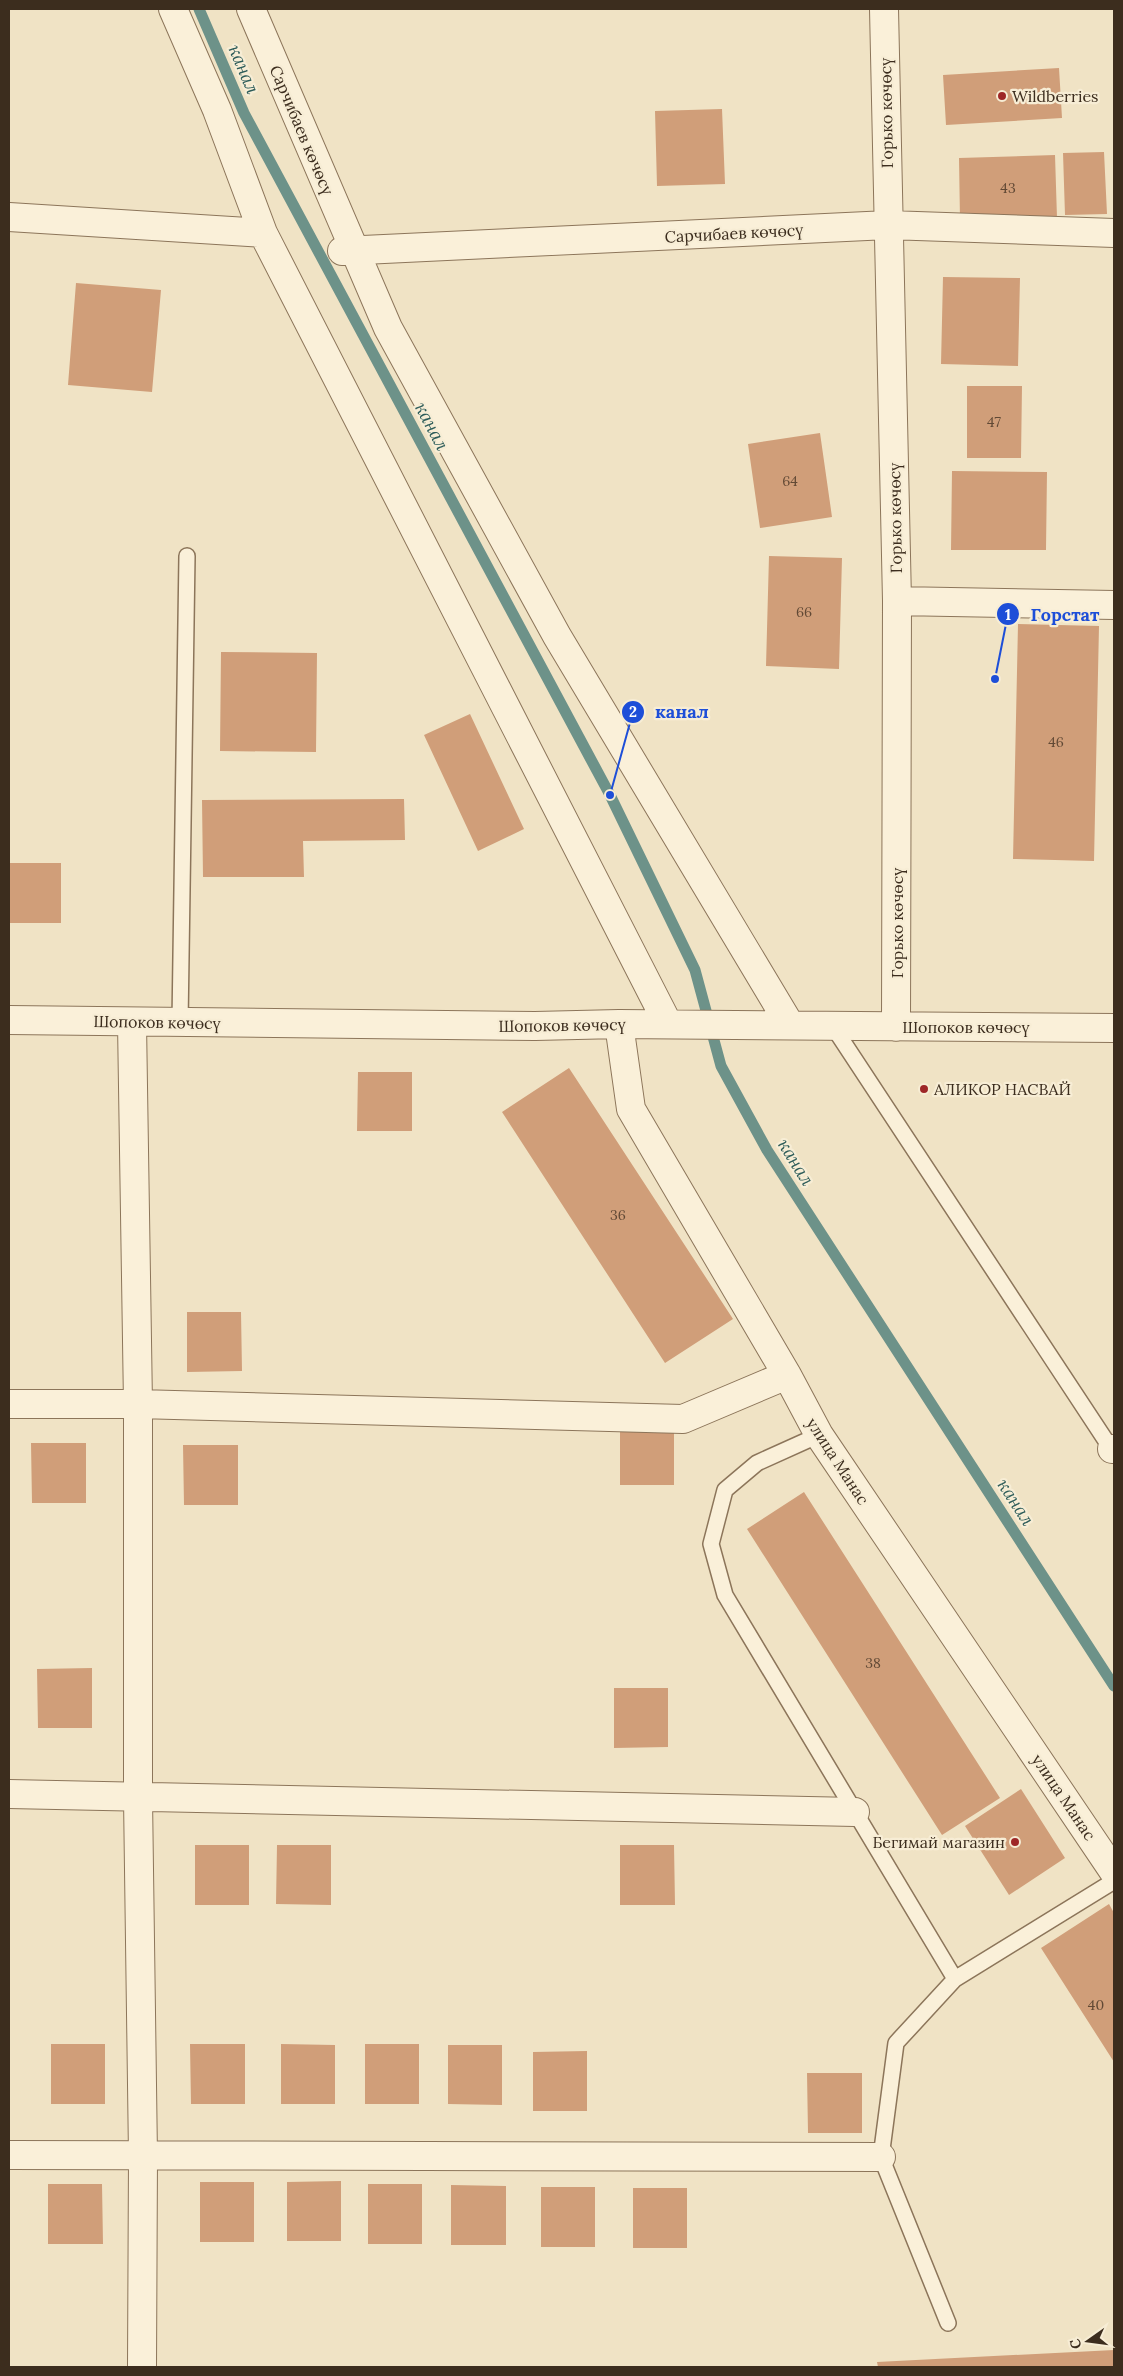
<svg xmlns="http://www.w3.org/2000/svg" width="1123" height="2376" viewBox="0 0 1123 2376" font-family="Lora,serif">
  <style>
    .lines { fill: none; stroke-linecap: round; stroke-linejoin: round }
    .stream { stroke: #6d9289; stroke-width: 11 }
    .building { fill: #d09e79 }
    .service-casing { stroke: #8c755a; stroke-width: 18 }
    .minor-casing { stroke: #8c755a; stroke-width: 30 }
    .service { stroke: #faf0d9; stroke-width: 15 }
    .minor { stroke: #faf0d9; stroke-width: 28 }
    .poi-dot { fill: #9e2727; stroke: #f7edd5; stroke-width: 2 }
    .labels { text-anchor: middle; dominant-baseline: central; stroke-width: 4.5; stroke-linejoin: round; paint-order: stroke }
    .number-label { font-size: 14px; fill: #614935 }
    .poi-label { font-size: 16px; fill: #3c2d1e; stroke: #f7edd5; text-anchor: start }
    .street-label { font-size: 16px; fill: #3c2d1e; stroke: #f7edd5 }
    .water-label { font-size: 18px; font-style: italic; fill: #2d5c59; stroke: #f7edd5 }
    .leader { fill: none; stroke: #1d4ed8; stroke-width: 2 }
    .callout-dot { fill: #1d4ed8; stroke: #f7edd5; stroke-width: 2 }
    .mark-label { font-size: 15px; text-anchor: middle; font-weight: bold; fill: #fff }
    .callout-label { font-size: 18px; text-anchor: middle; font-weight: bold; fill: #1d4ed8; stroke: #f7edd5; stroke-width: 4.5; stroke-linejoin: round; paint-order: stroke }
  </style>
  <rect width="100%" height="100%" fill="#f0e3c5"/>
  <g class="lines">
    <!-- stream -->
    <path class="stream" d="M199 9 244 113 610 795 695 970 721 1066 767 1150 1114 1686"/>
  </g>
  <!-- building -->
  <path class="building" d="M1059 68 1062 118 946 125 943 75Z
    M722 109 725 184 657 186 655 111Z
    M1104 152 1107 214 1065 215 1063 153Z
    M1055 155 1057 218 960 220 959 158Z
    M943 277 1020 278 1018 366 941 364Z
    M76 283 161 290 152 392 68 385Z
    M967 386H1022L1021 458H967Z
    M820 433 832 517 760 528 748 444Z
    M952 471 1047 472 1046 550H951Z
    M769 556 842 558 839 669 766 666Z
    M1018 624 1099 626 1094 861 1013 859Z
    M221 652 317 653 316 752 220 751Z
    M470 714 524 829 478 851 424 735Z
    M404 799 405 840 303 841 304 877H203L202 800Z
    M9 863H61V923H9Z
    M569 1068 733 1319 665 1363 502 1112Z
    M358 1072H412V1131H357Z
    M187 1312H241L242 1371 187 1372Z
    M620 1425H674V1485H620Z
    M31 1443H86V1503H32Z
    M183 1445H238V1505H184Z
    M804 1492 1000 1798 942 1835 747 1529Z
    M92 1668V1728H38L37 1669Z
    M614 1688H668V1747L614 1748Z
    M1021 1789 1065 1858 1009 1895 965 1826Z
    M195 1845H249V1905H195Z
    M277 1845H331V1905L276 1904Z
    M620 1845H674L675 1905H620Z
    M1109 1904 1114 1913V2062L1041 1948Z
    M51 2044H105V2104H51Z
    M190 2044H245V2104H191Z
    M281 2044 335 2045V2104H281Z
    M365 2044H419V2104H365Z
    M448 2045H502V2105L448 2104Z
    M587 2051V2111H533V2052Z
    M807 2073H862V2133H808Z
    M341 2181V2241H287V2182Z
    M200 2182H254V2242H200Z
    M48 2184H102L103 2244H48Z
    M368 2184H422V2244H368Z
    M451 2185 506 2186V2245H451Z
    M541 2187H595V2247H541Z
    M633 2188H687V2248H633Z
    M1114 2350V2367H878L877 2362Z"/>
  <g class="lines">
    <defs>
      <path id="service" d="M180 1023 187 556
        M832 1025 1114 1453
        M819 1435 757 1463 725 1490 711 1544 725 1595 955 1979 1114 1881
        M948 2323 881 2157 896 2043 955 1979"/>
      <path id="minor" d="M173 9 217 110 263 233 668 1024
        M251 9 388 328 557 636 790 1025
        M884 9 897 601 896 1027
        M9 217 263 233
        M342 251 888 225 1114 233
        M897 601 1114 605
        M9 1020 535 1026 619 1024 1114 1028
        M132 1023 138 1404V1798L143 2156 142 2367
        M619 1024 631 1109 787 1375 819 1435 1114 1872
        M9 1404H138L683 1419 787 1375
        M1112 1449H1114
        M9 1794 855 1812
        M9 2155 881 2157"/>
    </defs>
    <!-- service casing -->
    <use href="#service" class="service-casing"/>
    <!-- minor casing -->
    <use href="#minor" class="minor-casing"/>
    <!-- service -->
    <use href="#service" class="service"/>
    <!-- minor -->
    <use href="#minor" class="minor"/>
  </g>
  <!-- markers -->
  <g class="poi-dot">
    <circle cx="1002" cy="96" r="5"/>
    <circle cx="924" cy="1089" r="5"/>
    <circle cx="1015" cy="1842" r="5"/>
  </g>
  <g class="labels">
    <!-- number labels -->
    <g class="number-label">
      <text x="1008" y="188">43</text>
      <text x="994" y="422">47</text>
      <text x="790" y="481">64</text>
      <text x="804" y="612">66</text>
      <text x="1056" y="742">46</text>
      <text x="618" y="1215">36</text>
      <text x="873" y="1663">38</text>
      <text x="1096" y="2005">40</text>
    </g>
    <!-- poi labels -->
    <g class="poi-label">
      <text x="1012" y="96">Wildberries</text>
      <text x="934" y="1089">АЛИКОР НАСВАЙ</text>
      <text x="1005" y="1842" text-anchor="end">Бегимай магазин</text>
    </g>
    <!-- street labels -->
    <g class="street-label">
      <text transform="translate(886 113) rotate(-91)">Горько көчөсү</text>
      <text transform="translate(302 130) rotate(67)">Сарчибаев көчөсү</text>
      <text transform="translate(734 233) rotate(-3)">Сарчибаев көчөсү</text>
      <text transform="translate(895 518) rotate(-91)">Горько көчөсү</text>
      <text transform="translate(897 923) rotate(-90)">Горько көчөсү</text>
      <text transform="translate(157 1022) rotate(1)">Шопоков көчөсү</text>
      <text transform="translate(562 1025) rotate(-1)">Шопоков көчөсү</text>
      <text x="966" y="1027">Шопоков көчөсү</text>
      <text transform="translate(838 1461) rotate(57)">улица Манас</text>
      <text transform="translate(1064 1797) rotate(56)">улица Манас</text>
    </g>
    <!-- water labels -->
    <g class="water-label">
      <text transform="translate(244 69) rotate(67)">канал</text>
      <text transform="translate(432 426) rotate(62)">канал</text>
      <text transform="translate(796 1162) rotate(58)">канал</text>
      <text transform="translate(1016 1502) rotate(57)">канал</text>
    </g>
  </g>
  <!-- callouts -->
  <path class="leader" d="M995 679L1008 614M610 795L633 712"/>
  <g class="callout-dot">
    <circle cx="995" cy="679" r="5"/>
    <circle cx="610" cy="795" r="5"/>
    <circle cx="1008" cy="614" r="12"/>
    <circle cx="633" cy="712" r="12"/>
  </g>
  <g class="mark-label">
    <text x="1008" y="620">1</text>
    <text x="633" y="717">2</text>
  </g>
  <g class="callout-label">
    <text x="1065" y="621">Горстат</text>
    <text x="682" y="718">канал</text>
  </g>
  <!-- border -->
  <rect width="1123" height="2376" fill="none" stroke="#3c2d1e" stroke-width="20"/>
  <!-- north arrow -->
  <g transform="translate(1088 2341) rotate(256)" stroke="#f7edd5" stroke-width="4" paint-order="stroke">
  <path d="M0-4L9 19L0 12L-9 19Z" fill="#3c2d1e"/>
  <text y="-8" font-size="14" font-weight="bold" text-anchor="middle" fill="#3c2d1e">С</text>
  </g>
</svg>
